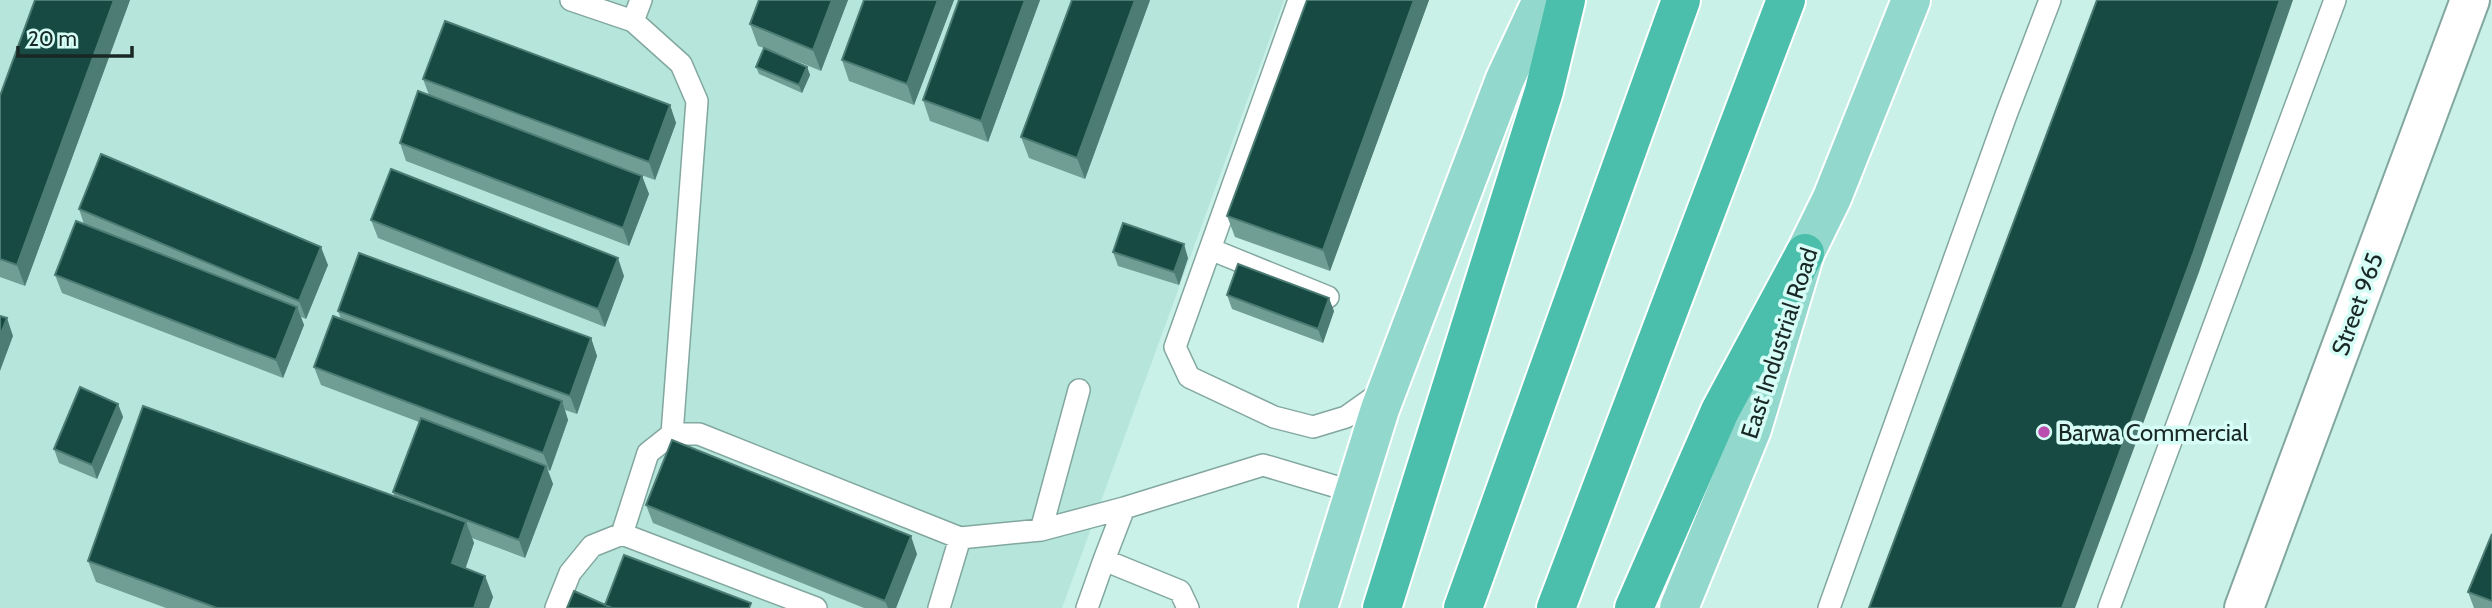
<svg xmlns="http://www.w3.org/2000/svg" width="2492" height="608" viewBox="0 0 2492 608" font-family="Cabin,sans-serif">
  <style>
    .built { fill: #b5e5db }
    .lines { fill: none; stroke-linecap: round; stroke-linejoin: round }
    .lane-casing { stroke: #82a79f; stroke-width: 24 }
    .street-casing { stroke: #82a79f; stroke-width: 42 }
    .primary-casing { stroke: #fff; stroke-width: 42 }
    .highway-casing { stroke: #fff; stroke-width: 42 }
    .lane { stroke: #fff; stroke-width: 21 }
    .street { stroke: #fff; stroke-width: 38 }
    .primary { stroke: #93d8cd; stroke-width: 38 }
    .highway { stroke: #4bbeac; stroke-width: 38 }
    .wall { fill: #709e95 }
    .shaded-wall { fill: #4c7c74 }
    .building { fill: #164a42; stroke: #4c7c74; stroke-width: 2 }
    .poi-dot { fill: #b94eaf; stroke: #d6fef6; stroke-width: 2.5 }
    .labels { text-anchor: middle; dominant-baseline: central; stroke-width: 7; stroke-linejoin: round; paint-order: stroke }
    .street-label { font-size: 24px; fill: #192825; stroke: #d6fef6 }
    .poi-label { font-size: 24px; fill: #192825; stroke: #d6fef6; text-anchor: start }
  </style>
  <rect width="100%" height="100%" fill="#c9f1e8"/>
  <!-- built -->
  <path class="built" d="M0 0H1284L1062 608H0Z"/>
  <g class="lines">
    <defs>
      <path id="lane" d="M571 0 633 21 681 64 697 101 672 434
        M1299 0 1175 347 1189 377 1274 417 1313 427 1346 417 1384 390
        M633 21 641 0
        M1210 249 1328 297
        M1124 508 1104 560 1180 591 1188 608
        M1041 530 1079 390
        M622 534 816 608
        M556 608 570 573 592 546 622 534 648 453 672 434H699L960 538
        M939 608 960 538 1041 530 1124 508 1263 465 1354 492
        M1087 608 1104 560
        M1829 608 2006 115 2050 0
        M2109 608 2335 0"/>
      <path id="street" d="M2244 608 2470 0"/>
      <path id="primary" d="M1318 608 1380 409 1505 79 1542 0
        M1679 608 1752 429 1805 253 1832 198 1911 0"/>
      <path id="highway" d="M1382 608 1544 91 1566 0
        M1463 608 1681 0
        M1556 608 1786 0
        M1634 608 1720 411 1805 253"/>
    </defs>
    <!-- lane casing -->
    <use href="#lane" class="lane-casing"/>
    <!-- street casing -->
    <use href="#street" class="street-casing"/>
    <!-- primary casing -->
    <use href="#primary" class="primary-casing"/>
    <!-- highway casing -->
    <use href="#highway" class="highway-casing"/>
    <!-- lane -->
    <use href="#lane" class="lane"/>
    <!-- street -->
    <use href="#street" class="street"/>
    <!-- primary -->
    <use href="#primary" class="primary"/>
    <!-- highway -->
    <use href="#highway" class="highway"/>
  </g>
  <!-- wall -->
  <path class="wall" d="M35 0H130L25 286 0 277V96Z
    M759 0H848L821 71 765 48 807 67 810 75 802 93 759 74 756 67 764 48 758 46 750 24Z
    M864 0H954L914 105 849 81 842 60Z
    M959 0H1040L988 142 930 121 923 100Z
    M1072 0H1150L1085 179 1029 158 1021 137Z
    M1307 0H1429L1330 271 1235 237 1227 216Z
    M423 79 670 105 676 123 655 180 611 164 642 176 649 194 629 246 406 161 400 143 429 95Z
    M79 209 328 265 306 319 301 317 304 325 283 378 62 293 55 275 84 224Z
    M371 220 624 276 605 327 378 238Z
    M1113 252 1188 258 1179 285 1118 266Z
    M1227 295 1334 311 1323 343 1232 309Z
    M338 311 591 338 597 356 577 414 565 410 568 420 550 471 548 470 553 484 525 558 472 538 474 543 465 568 485 576 493 597 489 608H166L96 582 88 561 395 497 393 492 419 422 321 385 314 367 341 319Z
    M118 404 123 417 97 479 59 463 54 449Z
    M646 505 917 554 896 608H864L653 523Z
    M2492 534V608H2474L2468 592Z"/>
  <!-- shaded-wall -->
  <path class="shaded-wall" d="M114 0H130L25 286 17 265Z
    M832 0H848L821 71 813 50Z
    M938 0H954L914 105 907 84Z
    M1025 0H1040L988 142 981 121Z
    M1135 0H1150L1085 179 1077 158Z
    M1414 0H1429L1330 271 1323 250Z
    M2280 0H2293L2199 272 2075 608H2062Z
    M807 67 810 75 802 93 799 85Z
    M670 105 676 123 655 180 649 162Z
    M642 176 649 194 629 246 623 228Z
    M1184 244 1188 258 1179 285 1174 272Z
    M321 247 328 265 306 319 299 301Z
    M618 258 624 276 605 327 598 309Z
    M1329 298 1334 311 1323 343 1318 329Z
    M297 307 304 325 283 378 276 360Z
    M7 318 13 336 0 371V336Z
    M591 338 597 356 577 414 570 396Z
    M562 401 568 420 550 471 543 453Z
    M118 404 123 417 97 479 92 465Z
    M546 466 553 484 525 558 519 540Z
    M466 522 474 543 460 585 452 563Z
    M911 536 917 554 896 608H888L885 601Z
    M485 576 493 597 489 608H474Z"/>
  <!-- building -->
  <path class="building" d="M35 0H114L17 265 0 259V96Z
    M759 0H832L813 50 750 24Z
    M864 0H938L907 84 842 60Z
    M959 0H1025L981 121 923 100Z
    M1072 0H1135L1077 158 1021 137Z
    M1307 0H1414L1323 250 1227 216Z
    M2097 0H2280L2193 254 2062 608H1869Z
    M445 21 670 105 649 162 423 79Z
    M764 48 807 67 799 85 756 67Z
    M418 91 642 176 623 228 400 143Z
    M101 154 321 247 299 301 79 209Z
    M391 169 618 258 598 309 371 220Z
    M76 221 297 307 276 360 55 275Z
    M1123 223 1184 244 1174 272 1113 252Z
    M359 253 591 338 570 396 338 311Z
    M1238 264 1329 298 1318 329 1227 295Z
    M0 316 7 318 0 336Z
    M333 316 562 401 543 453 314 367Z
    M80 387 118 404 92 465 54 449Z
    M143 406 466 522 452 563 485 576 474 608H217L88 561Z
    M421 418 546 466 519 540 393 492Z
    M672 440 911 536 885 601 646 505Z
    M2492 534V601L2468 592Z
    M624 555 751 603 749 608H612L605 605Z
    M574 591 612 608H567Z"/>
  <!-- markers -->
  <circle class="poi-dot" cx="2044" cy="432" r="7"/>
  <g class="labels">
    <!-- street labels -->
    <g class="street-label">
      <text transform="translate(2357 304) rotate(-70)">Street 965</text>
      <text transform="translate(1779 343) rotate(-72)">East Industrial Road</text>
    </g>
    <!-- poi labels -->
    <g class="poi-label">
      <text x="2058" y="432">Barwa Commercial</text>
    </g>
  </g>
  <!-- scale -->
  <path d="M18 46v10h114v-10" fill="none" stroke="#192825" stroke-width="3.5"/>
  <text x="28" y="46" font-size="21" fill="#192825" stroke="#d6fef6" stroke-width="5" paint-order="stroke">20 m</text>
</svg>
